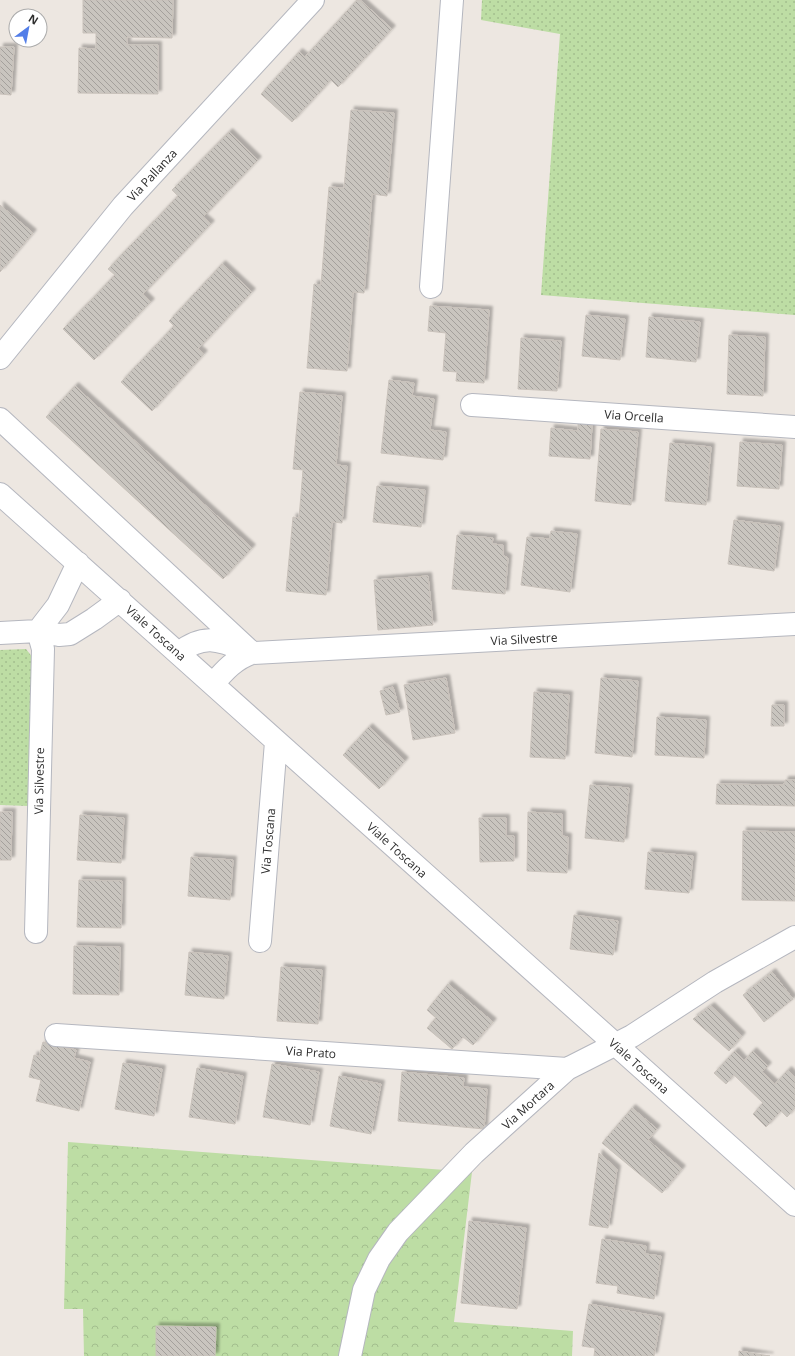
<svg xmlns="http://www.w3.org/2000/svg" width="795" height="1356" viewBox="0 0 795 1356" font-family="'Open Sans',sans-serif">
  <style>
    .grass { fill: url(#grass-dots) }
    .forest { fill: url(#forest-crowns) }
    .building { fill: url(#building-back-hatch); stroke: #c9c2bb; filter: url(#shadow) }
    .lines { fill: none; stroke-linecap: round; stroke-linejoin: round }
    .minor-casing { stroke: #b5b7bf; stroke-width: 24 }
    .minor { stroke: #fff; stroke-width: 22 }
    .labels { text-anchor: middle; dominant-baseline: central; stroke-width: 3; stroke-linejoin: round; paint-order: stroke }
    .street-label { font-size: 12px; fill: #2d2d2d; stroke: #fff }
  </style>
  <defs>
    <pattern id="grass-dots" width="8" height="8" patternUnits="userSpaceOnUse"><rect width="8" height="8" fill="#bddda4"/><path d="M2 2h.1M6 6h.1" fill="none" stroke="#a3be8e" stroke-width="1.8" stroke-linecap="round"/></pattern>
    <pattern id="forest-crowns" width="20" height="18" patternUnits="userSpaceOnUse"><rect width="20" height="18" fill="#bddda4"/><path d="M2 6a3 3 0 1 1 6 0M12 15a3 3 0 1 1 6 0" fill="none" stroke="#a3be8e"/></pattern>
    <pattern id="building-back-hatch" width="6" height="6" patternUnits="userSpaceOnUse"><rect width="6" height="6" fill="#c9c5bf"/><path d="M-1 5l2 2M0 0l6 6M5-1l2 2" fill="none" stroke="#a4a09c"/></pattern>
    <filter id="shadow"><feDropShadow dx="3.5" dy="-3.5" stdDeviation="1" flood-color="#0004"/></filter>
  </defs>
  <rect width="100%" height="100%" fill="#ede7e1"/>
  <!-- grass -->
  <path class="grass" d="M482 0H795V315L541 295 560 34 481 20Z
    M26 649 33 658 28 806 0 805V650Z"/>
  <!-- forest -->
  <path class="forest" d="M68 1142 472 1172 454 1322 573 1331 572 1356H84L83 1309H64Z"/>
  <!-- building -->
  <path class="building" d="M83 0H173L172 38 127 37V45H158V94L78 93 79 48 96 49V33H83Z
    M357 0H360L392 29 338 87 331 80 292 122 261 94 299 52 305 57Z
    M0 47H14L11 95 0 94Z
    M351 110 394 113 387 196 372 194 364 293 353 292 347 371 307 368 314 284 321 285 329 187 344 188Z
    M229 132 258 160 203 217 211 224 143 294 151 302 94 360 63 329 115 275 108 269 178 196 172 190Z
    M0 205 33 233 0 272Z
    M222 264 252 292 198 349 204 354 152 411 121 382 174 326 169 321Z
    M430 306 489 310 484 383 456 381 457 372 443 371 446 333 428 331Z
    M586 315 625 319 620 360 582 356Z
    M649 317 700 322 696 362 646 357Z
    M729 335 765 337 763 396 727 394Z
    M521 338 561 341 557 391 518 389Z
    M389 380 414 383 412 396 434 399 430 430 446 432 443 460 381 453Z
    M75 386 252 548 223 579 46 417Z
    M300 392 342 396 336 465 347 466 342 523 332 522 326 595 286 591 293 517 299 518 303 470 293 469Z
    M578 423 592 425 590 459 549 456 551 428 578 431Z
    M601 429 638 432 631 505 595 501Z
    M740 442 782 445 779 489 737 486Z
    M670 443 711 447 706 505 665 501Z
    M377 486 425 490 421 527 373 522Z
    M734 520 780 526 774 571 728 564Z
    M551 531 577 534 570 592 521 585 527 537 550 539Z
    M457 535 493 538 492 544 503 545V555L508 558 505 594 452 589Z
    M428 576 433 625 378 630 374 580Z
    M446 678 455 733 413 740 404 685Z
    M601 678 638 681 632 757 595 753Z
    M393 687 400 712 386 715 380 691Z
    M534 692 569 695 565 759 530 757Z
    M772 705H784V726H771Z
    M657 717 706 720 704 758 655 755Z
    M369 727 405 761 379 789 343 755Z
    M785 780H795V806L716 804 717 784 784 785Z
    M590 785 629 788 624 842 585 838Z
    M0 812H12L11 860H0Z
    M528 812 562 814V836L568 837 567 873 527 871Z
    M80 815 124 818 121 863 77 860Z
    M479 818H506V836H514V861L480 862Z
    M743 831 795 832V901L742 900Z
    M648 852 693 856 689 893 645 889Z
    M191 857 233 860 230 900 188 896Z
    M79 880 122 881 121 928 77 927Z
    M574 915 618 921 613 955 570 949Z
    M74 946 120 947 119 995 73 994Z
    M189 952 228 956 224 999 185 995Z
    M281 967 322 970 318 1024 277 1021Z
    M772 972 793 999 764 1022 743 995Z
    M448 984 493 1022 473 1045 463 1037 452 1049 427 1028 436 1018 427 1010Z
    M711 1006 742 1036 729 1051 693 1019Z
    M43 1042 76 1050 74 1058 90 1062 79 1111 36 1101 41 1080 29 1077 34 1055 39 1057Z
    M735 1051 744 1061 753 1051 768 1066 762 1072 775 1084 788 1070 795 1077V1108L787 1117 781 1111 766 1127 753 1114 763 1103 734 1075 726 1084 714 1073Z
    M123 1063 162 1069 154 1116 115 1109Z
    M272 1064 319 1072 310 1125 263 1117Z
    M197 1068 243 1076 235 1124 189 1117Z
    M402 1072 464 1078 463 1087 487 1089 484 1129 398 1121Z
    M339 1076 381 1084 371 1134 330 1126Z
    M632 1108 657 1129 648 1140 682 1169 662 1193 602 1143Z
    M599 1153 617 1169 608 1228 589 1225Z
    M469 1221 526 1228 517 1309 461 1303Z
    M602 1239 646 1246 645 1254 661 1256 654 1299 617 1293 618 1286 596 1283Z
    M589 1304 661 1317 654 1356H594L595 1348 582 1346Z
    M156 1326 216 1327 215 1356H156Z
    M739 1351 770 1356H739Z"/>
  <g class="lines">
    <defs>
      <path id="minor" d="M431 287 452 0
        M0 358 123 206 313 0
        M472 405 795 427
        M0 419 252 653
        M0 494 795 1205
        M38 631 58 605 78 563
        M0 633 38 631 59 635 70 634 94 619 120 600
        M179 653C202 634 218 639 244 650
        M213 684C225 670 235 659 252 653L795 624
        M36 932 43 649 38 631
        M260 941 276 742
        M56 1035 567 1069
        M350 1356 364 1290 379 1259 398 1232 474 1153 567 1069 632 1036 715 982 795 937"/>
    </defs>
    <!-- minor casing -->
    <use href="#minor" class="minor-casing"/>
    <!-- minor -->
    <use href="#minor" class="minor"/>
  </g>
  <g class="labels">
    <!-- street labels -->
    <g class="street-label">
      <text transform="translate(152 175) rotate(-47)">Via Pallanza</text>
      <text transform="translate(634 416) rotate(4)">Via Orcella</text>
      <text transform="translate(156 633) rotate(42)">Viale Toscana</text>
      <text transform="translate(524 639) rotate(-3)">Via Silvestre</text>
      <text transform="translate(39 781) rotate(-89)">Via Silvestre</text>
      <text transform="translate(268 841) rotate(-85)">Via Toscana</text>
      <text transform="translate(397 850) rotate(42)">Viale Toscana</text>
      <text transform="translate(311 1052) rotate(4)">Via Prato</text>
      <text transform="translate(639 1066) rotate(42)">Viale Toscana</text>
      <text transform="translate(528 1105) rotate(-42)">Via Mortara</text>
    </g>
  </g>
  <!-- north arrow -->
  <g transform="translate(28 28) rotate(32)"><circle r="19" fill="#ffffff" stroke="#ababab"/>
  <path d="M0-3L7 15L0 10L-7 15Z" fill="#537ee8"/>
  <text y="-6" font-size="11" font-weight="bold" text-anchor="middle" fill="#2d2d2d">N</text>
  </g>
</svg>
